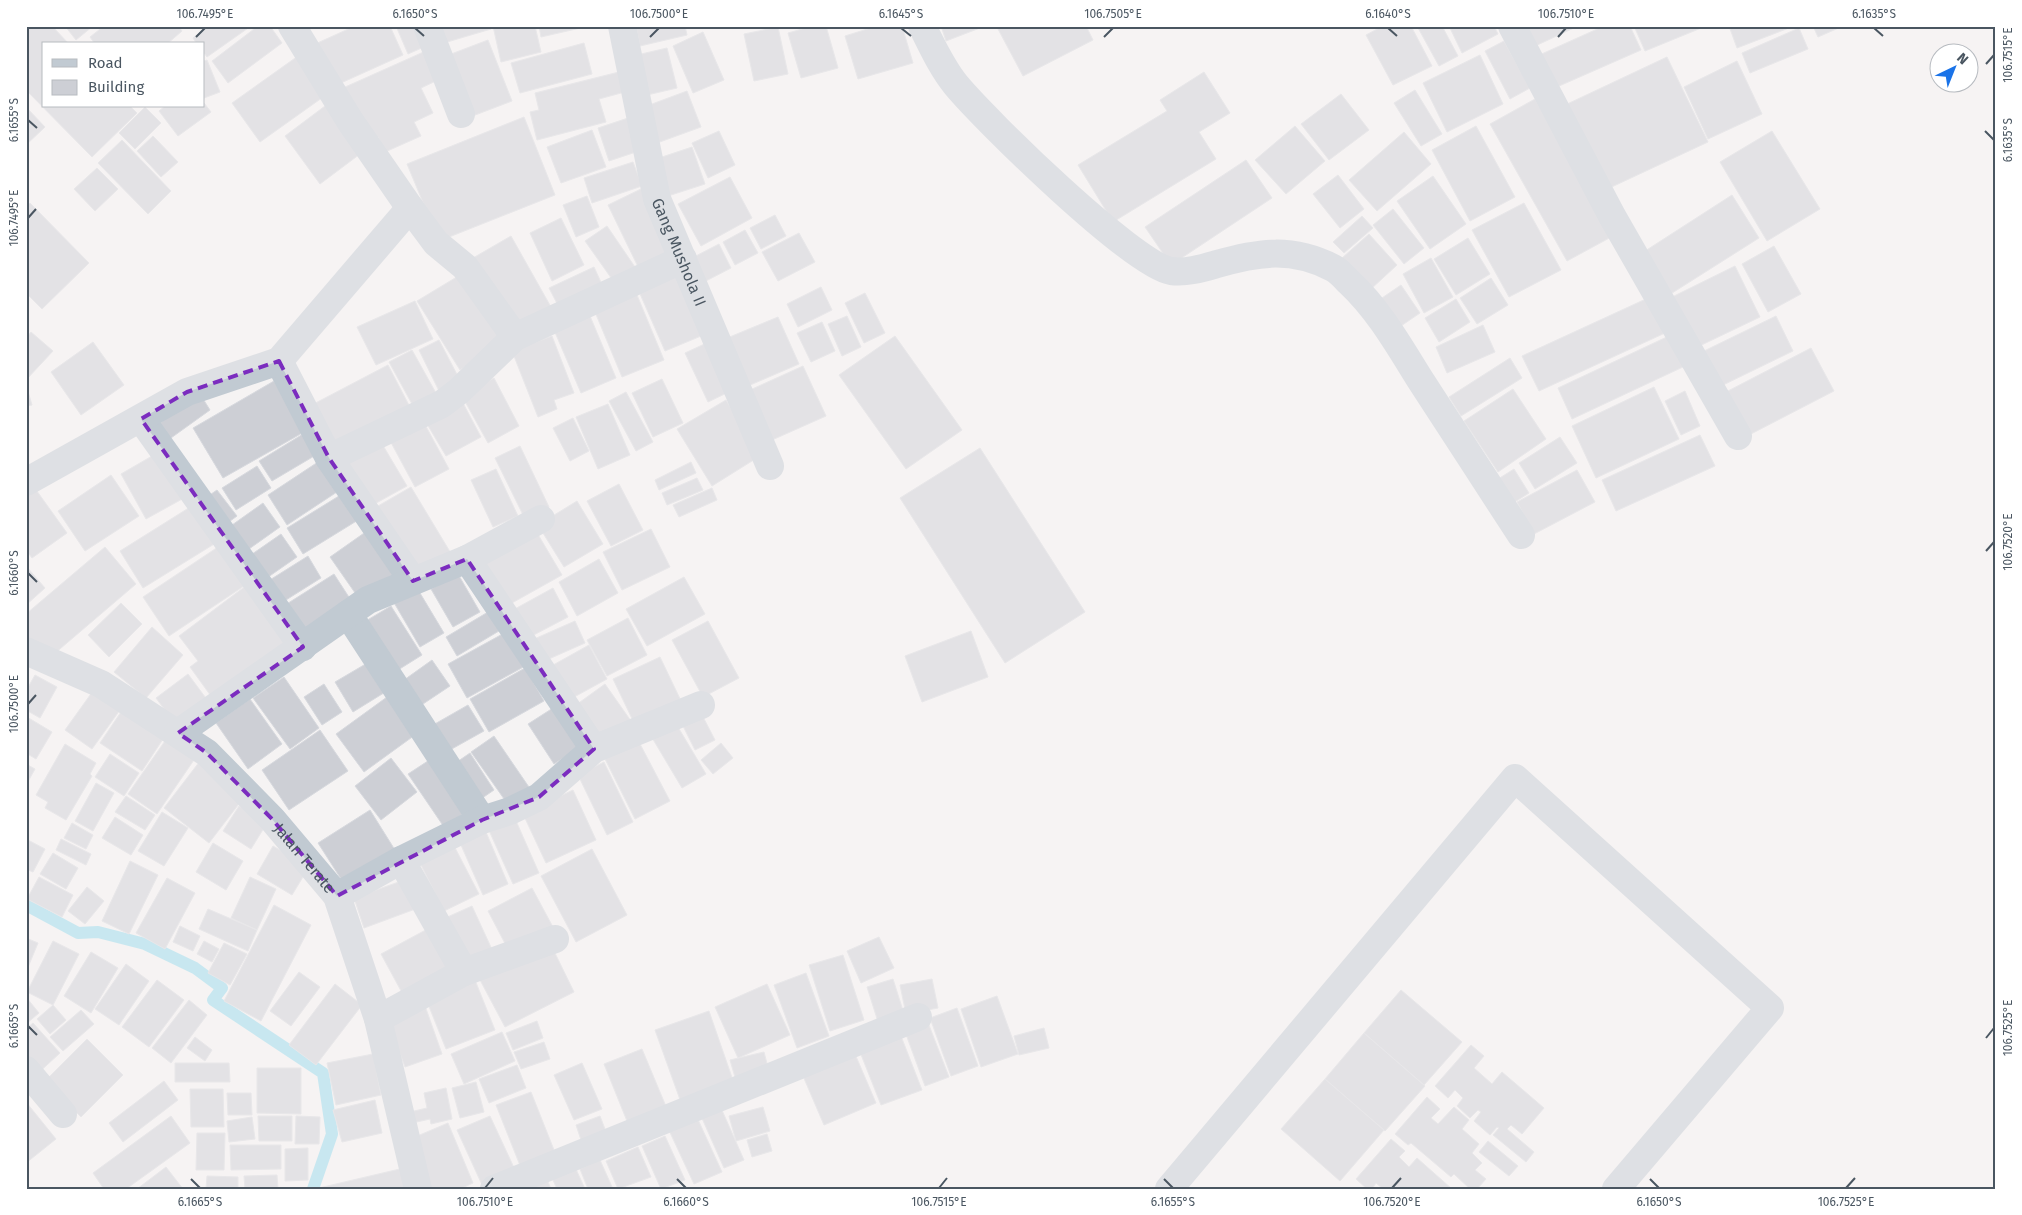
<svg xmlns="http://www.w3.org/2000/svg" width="2022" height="1215" viewBox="0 0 2022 1215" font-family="'Fira Sans',sans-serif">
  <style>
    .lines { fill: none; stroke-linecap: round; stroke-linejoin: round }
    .stream { stroke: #90daee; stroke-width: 12 }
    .building { fill: #cdcfd5; stroke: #d7d9de }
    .minor { stroke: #c1cad2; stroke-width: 28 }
    .marked { fill: none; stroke: #7b2cbf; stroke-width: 4; stroke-dasharray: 10 6; stroke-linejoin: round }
    .ticks { fill: none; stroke: #4a5661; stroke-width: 2 }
    .labels { text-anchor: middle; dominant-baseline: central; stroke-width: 4; stroke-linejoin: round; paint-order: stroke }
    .street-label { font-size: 16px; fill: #4a5661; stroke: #fff }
    .neatline { fill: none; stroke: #4a5661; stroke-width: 2 }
    .ticks-label { font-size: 12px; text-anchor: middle; fill: #4a5661 }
  </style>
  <rect width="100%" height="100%" fill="#f5f3f3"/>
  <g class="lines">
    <!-- stream -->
    <path class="stream" d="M26 905 78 933 98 932 145 944 195 968 222 988 213 1000 323 1073 332 1134 313 1189"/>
  </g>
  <!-- building -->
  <path class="building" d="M26 26H52L69 44H44V106H130L137 113 92 157 26 90Z
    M65 26H93L76 40Z
    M104 26H178L182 31 167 44H95L90 37Z
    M209 26H251L207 57 204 53V44H197L193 38Z
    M258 26H270L282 43 228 83 212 61Z
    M355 26H390L403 55 332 87 313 45Z
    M396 26H417L426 46 408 54Z
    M431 26H491V29L437 45Z
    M493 26H535L541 52 501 62Z
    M539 26H589L541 37Z
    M636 26H685L687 35 640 46Z
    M813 26H826L838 68 801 78 788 33Z
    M877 26H902L913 63 858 79 845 36Z
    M941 26H985L946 41Z
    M1004 26H1086L1093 40 1023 76 998 29Z
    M1383 26H1411L1432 66 1393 85 1366 35Z
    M1417 26H1442L1458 56 1439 66Z
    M1449 26H1494L1498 34 1462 53Z
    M1523 26H1578L1533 47Z
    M1604 26H1630L1641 50 1550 90 1535 57Z
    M1634 26H1706L1645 51Z
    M1729 26H1794L1737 48Z
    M1813 26H1843L1818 37Z
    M778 27 788 74 754 81 744 34Z
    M1799 28 1808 49 1750 73 1742 53Z
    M703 32 724 80 693 93 673 46Z
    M488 40 512 101 470 117 446 56Z
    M1504 41 1530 88 1510 99 1485 51Z
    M584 43 592 74 520 93 511 63Z
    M667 48 677 88 647 95 637 55Z
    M428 50 440 79 421 88 433 113 414 122 421 136 385 152 378 137 373 140 334 92Z
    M1480 55 1503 104 1447 132 1423 83Z
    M298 56 326 95 260 142 232 103Z
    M1667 57 1708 142 1603 191 1563 106Z
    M207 60 220 92 204 98V61Z
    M1737 61 1762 114 1708 139 1684 87Z
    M627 70 632 90 599 99 606 122 537 140 530 112 539 110 535 93Z
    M1204 72 1230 113 1199 132 1216 159 1113 222 1078 165 1167 111 1160 100Z
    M1415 90 1442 134 1421 146 1394 103Z
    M687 91 701 127 657 143 644 107Z
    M1341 94 1369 130 1329 160 1301 124Z
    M1535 99 1613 236 1567 261 1490 124Z
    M333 100 368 148 320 184 285 136Z
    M204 103 211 112 178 136 159 111 165 106H204Z
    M26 107 45 127 26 145Z
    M145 107 161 123 135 149 119 133Z
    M524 117 555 195 439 241 407 164Z
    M628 118 639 151 609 161 598 128Z
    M1295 126 1325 161 1286 194 1255 160Z
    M1476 126 1515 197 1470 221 1432 150Z
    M592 130 606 167 561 183 547 147Z
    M719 131 735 165 708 178 692 143Z
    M1772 131 1820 209 1767 241 1720 162Z
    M1404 132 1431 164 1377 211 1349 180Z
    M153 136 178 162 161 177 137 151Z
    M122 140 171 191 148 214 98 163Z
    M692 147 705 184 668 196 656 159Z
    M1246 160 1272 198 1171 265 1145 227Z
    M633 162 642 186 592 203 584 178Z
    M97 168 118 189 95 211 74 189Z
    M1338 175 1364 209 1340 228 1313 194Z
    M1433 176 1466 224 1430 249 1397 201Z
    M730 177 752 218 701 246 678 204Z
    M643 188 678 258 642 275 608 205Z
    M1732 195 1759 238 1669 295 1642 253Z
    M587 196 599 227 576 237 563 205Z
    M30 203 89 263 42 309 26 293V207Z
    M1524 203 1561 270 1509 297 1472 230Z
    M1393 209 1424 248 1404 264 1373 225Z
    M775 215 786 236 761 249 750 228Z
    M1362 216 1373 228 1344 253 1333 242Z
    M561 218 584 265 552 281 530 233Z
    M607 226 635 267 614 282 585 241Z
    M745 230 758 253 735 265 723 242Z
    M799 233 815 262 778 281 762 252Z
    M1369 234 1397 265 1371 289 1342 258Z
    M511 236 551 307 512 328 473 258Z
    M1468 238 1490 274 1456 295 1434 259Z
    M719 244 731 268 702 283 690 259Z
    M1774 246 1801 294 1768 312 1742 264Z
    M1431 258 1453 297 1424 313 1403 274Z
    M684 266 713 331 665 351 637 287Z
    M1735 266 1760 317 1691 350 1666 300Z
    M594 267 605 291 562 313 549 288Z
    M465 272 508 340 460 370 417 301Z
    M1491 278 1508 305 1477 324 1460 298Z
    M1401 285 1420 313 1398 328 1379 300Z
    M821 287 832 310 798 327 787 304Z
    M865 293 885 333 864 343 845 303Z
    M637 295 664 360 622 377 595 312Z
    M1648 298 1665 333 1539 391 1522 356Z
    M1456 299 1470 322 1439 342 1425 318Z
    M415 301 433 339 376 365 357 327Z
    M590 316 616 378 581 393 554 330Z
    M847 316 861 347 842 356 828 324Z
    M1776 316 1793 351 1719 387 1702 352Z
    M778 317 799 364 741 389 720 341Z
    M822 322 835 351 811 362 797 333Z
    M1483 325 1495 352 1447 373 1436 347Z
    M31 332 53 351 26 380V338Z
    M1671 335 1685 366 1572 419 1558 388Z
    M552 336 574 393 554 400 557 409 538 417 510 346 531 344Z
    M895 336 962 430 906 469 839 375Z
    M439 340 462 384 441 395 419 350Z
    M711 341 735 389 708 402 685 353Z
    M93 342 124 385 81 415 51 372Z
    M1811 348 1834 391 1749 435 1726 392Z
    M412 350 441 402 418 415 389 362Z
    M1510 358 1522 378 1461 416 1449 397Z
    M388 365 412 411 330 455 306 408Z
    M803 366 826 416 772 440 750 390Z
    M494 378 519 426 488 443 462 396Z
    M662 379 683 423 653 437 632 393Z
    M274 381 304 432 223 478 193 428Z
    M26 385 32 405 26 406Z
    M1654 387 1679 439 1596 478 1572 426Z
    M1513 389 1546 439 1498 472 1464 421Z
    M1685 391 1700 426 1681 435 1665 401Z
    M626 392 653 442 636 451 609 401Z
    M200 394 210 410 164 443 153 428Z
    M726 400 760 456 712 486 677 429Z
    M463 403 481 437 446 456 427 424Z
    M608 404 630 455 598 469 576 417Z
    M573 418 589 451 570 461 553 428Z
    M422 419 449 469 415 487 388 437Z
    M308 431 321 452 272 481 259 461Z
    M1700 435 1715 466 1616 511 1602 480Z
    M378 437 407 486 369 507 341 459Z
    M1560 437 1577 463 1535 489 1519 463Z
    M520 446 549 507 525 519 495 458Z
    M980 448 1085 612 1005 663 900 498Z
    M159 452 184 498 146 519 121 474Z
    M321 460 340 490 287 525 268 495Z
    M691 462 696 473 659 490 655 480Z
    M257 466 271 488 236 510 222 488Z
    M496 469 518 516 493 527 471 480Z
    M1514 469 1529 493 1510 505 1495 481Z
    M1577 470 1595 502 1534 534 1517 502Z
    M111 475 139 516 85 551 58 511Z
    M697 478 703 490 667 505 662 493Z
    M619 484 643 530 611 546 587 501Z
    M34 487 67 533 32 558 26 550V493Z
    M411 487 452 555 420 574 378 506Z
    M712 488 717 500 679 517 673 505Z
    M217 490 237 516 222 527 201 501Z
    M347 491 363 517 303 554 287 528Z
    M577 501 603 544 564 567 538 525Z
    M263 503 280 527 242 554 225 530Z
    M195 504 219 541 143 588 120 551Z
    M533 526 562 575 503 608 475 558Z
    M651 529 670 567 622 590 603 552Z
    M367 531 397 576 360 600 330 557Z
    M281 534 297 557 261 582 245 559Z
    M224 543 250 582 169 636 143 597Z
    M105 547 136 584 47 660 26 635V614Z
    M308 556 321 578 278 605 265 583Z
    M599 559 618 593 577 616 559 582Z
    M26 566 45 588 26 605Z
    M334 574 356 608 304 641 282 607Z
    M458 574 480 612 453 627 431 589Z
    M684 577 705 614 647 646 626 609Z
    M251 582 296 643 216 703 190 667 198 661 179 636Z
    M417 588 444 633 420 647 393 601Z
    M553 588 568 617 528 638 513 610Z
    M121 603 142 624 109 657 88 635Z
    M391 606 422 655 390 675 359 625Z
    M488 612 499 631 457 656 446 637Z
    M628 618 647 655 607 676 587 640Z
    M575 621 585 643 542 662 532 640Z
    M708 621 739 678 703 697 672 640Z
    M152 627 183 655 146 698 114 672Z
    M508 631 527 665 467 698 448 664Z
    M971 631 988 677 922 702 905 656Z
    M589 645 607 679 565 702 546 669Z
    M660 657 683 705 636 727 613 679Z
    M432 660 450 686 414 710 397 685Z
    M369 662 387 691 353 712 335 682Z
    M525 668 544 701 489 732 470 699Z
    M188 674 211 705 179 729 156 698Z
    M35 675 57 687 40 718 26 710V691Z
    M284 677 319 728 290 749 253 698Z
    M98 684 125 703 92 749 65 730Z
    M324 684 342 712 322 725 304 697Z
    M605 684 631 721 595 747 569 710Z
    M387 697 415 735 364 772 336 734Z
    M250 699 282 744 248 769 216 723Z
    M468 705 484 731 441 755 426 729Z
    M553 708 579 748 554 764 528 724Z
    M123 709 165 736 142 771 100 743Z
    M701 713 715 740 695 750 681 722Z
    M27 717 52 732 36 759 26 753Z
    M675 722 706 774 682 788 651 736Z
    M320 730 348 771 289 810 262 770Z
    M494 736 531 790 509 806 471 752Z
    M167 738 196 757 157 814 128 794Z
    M639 742 670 801 635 819 605 759Z
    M721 743 733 758 713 774 701 760Z
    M65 744 96 763 90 774 92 776 66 820 45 808 48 802 36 795Z
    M470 753 494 790 475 803 451 766Z
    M110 754 139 773 124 796 95 777Z
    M437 755 472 808 444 827 408 774Z
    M391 758 417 792 381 820 355 786Z
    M200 761 245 796 209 843 164 808Z
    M604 762 633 822 607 835 578 775Z
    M26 764 35 769 26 785Z
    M96 783 114 793 93 831 75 821Z
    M573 790 596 840 546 863 523 814Z
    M126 796 155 815 145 830 115 812Z
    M239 806 267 823 251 849 223 831Z
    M370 810 395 850 343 882 318 843Z
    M162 812 188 828 164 866 138 851Z
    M513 814 539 873 513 884 487 826Z
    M115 817 143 835 131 855 102 838Z
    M72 823 93 835 86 849 64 838Z
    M483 825 508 884 483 895 457 836Z
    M26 839 45 849 33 872 26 869Z
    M61 839 91 854 86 865 56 850Z
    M451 840 479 894 444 911 417 857Z
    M213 843 243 861 226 890 196 872Z
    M273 846 309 867 292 895 257 874Z
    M592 849 627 915 576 942 541 876Z
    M53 853 78 868 66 889 40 874Z
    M130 861 158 875 129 934 102 921Z
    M39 877 73 895 62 917 27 899Z
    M250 877 276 889 257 930 231 918Z
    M167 878 195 893 165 949 136 933Z
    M407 879 418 908 364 928 354 898Z
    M87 887 104 901 85 924 68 911Z
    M532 888 554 929 510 953 488 911Z
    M274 905 311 925 261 1021 224 1001Z
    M472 906 495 956 465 969 443 919Z
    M208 909 257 930 248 951 199 929Z
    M435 925 459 970 406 1000 381 954Z
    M180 926 200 936 193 951 173 942Z
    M879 937 894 968 861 983 847 951Z
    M26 938 38 943 26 972Z
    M53 941 79 954 53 1005 27 992Z
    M204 941 219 949 212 962 197 954Z
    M224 943 247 954 230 985 208 973Z
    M551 945 574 992 505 1027 480 980Z
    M91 952 118 968 91 1013 64 996Z
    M843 955 864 1020 830 1031 809 965Z
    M126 964 149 981 119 1025 95 1009Z
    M299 972 320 987 291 1026 270 1011Z
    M806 973 829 1036 797 1048 774 985Z
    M893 979 905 1017 879 1025 867 987Z
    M932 979 938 1008 906 1014 900 985Z
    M157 980 184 1000 149 1047 122 1027Z
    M475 980 495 1030 446 1049 426 999Z
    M335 984 362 1005 316 1065 289 1045Z
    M767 984 790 1035 738 1058 715 1007Z
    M1401 990 1462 1042 1424 1085 1364 1033Z
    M997 996 1018 1054 981 1067 961 1009Z
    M26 997 39 1013 26 1024Z
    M189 1000 207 1015 171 1063 152 1048Z
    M424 1003 442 1054 405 1067 386 1016Z
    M53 1005 66 1020 50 1034 37 1019Z
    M957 1008 978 1066 951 1076 930 1018Z
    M81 1010 94 1024 63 1051 50 1037Z
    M709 1011 736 1089 683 1108 655 1030Z
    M927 1020 949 1077 925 1086 904 1029Z
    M537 1021 543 1038 513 1050 506 1033Z
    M33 1023 60 1053 35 1076 26 1065V1029Z
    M1044 1028 1049 1048 1019 1055 1014 1036Z
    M899 1031 922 1090 881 1105 858 1047Z
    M502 1032 515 1061 464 1084 451 1054Z
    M1364 1033 1425 1086 1385 1131 1325 1079Z
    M195 1037 212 1050 205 1061 187 1048Z
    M87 1039 123 1075 81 1117 45 1081Z
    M544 1042 550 1059 521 1069 514 1052Z
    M1471 1045 1484 1056 1474 1068 1492 1084 1502 1072 1544 1108 1522 1134 1511 1125 1507 1129 1534 1152 1526 1162 1493 1135 1499 1128 1497 1127 1490 1135 1474 1121 1481 1112 1478 1110 1470 1118 1457 1106 1463 1098 1455 1090 1448 1098 1435 1086Z
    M852 1047 876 1103 824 1125 800 1069Z
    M642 1049 670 1116 631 1131 604 1064Z
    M764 1052 770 1075 737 1084 730 1060Z
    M373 1054 381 1095 336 1105 327 1063Z
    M175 1063H229L230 1082H175Z
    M582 1063 602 1109 574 1120 554 1075Z
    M517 1065 526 1088 489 1103 479 1079Z
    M257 1068H301V1114L257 1113Z
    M1325 1079 1384 1130 1340 1181 1281 1129Z
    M164 1081 178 1100 123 1142 109 1123Z
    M476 1082 484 1112 460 1118 452 1088Z
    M446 1088 452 1119 431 1124 430 1119 412 1123 410 1112 427 1108 424 1093Z
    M190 1089H223L224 1127H191Z
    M531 1092 556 1155 521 1168 496 1105Z
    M227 1093H251L252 1115H228Z
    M1427 1097 1440 1109 1431 1118 1438 1124 1454 1107 1469 1120 1462 1129 1479 1144 1472 1153 1482 1163 1475 1170 1486 1179 1477 1189H1470L1454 1174 1451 1177 1411 1143 1408 1145 1395 1134Z
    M375 1100 382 1133 342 1142 333 1110Z
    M26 1102 56 1139 26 1163Z
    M763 1107 770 1131 736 1141 729 1116Z
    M721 1108 744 1160 724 1168 701 1116Z
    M695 1113 722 1172 694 1184 667 1126Z
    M171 1116 190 1143 126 1189H104L93 1173Z
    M258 1116H292V1141H259Z
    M296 1116 320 1117 319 1144H295Z
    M490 1116 516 1172 483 1187 457 1130Z
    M600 1116 608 1137 583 1146 576 1125Z
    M252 1117 255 1139 229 1142 227 1121Z
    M448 1123 473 1183 460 1189H429L408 1140Z
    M197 1133H225L224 1170H196Z
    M767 1134 772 1151 752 1157 747 1140Z
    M665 1136 685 1180 661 1189 642 1146Z
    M1391 1139 1405 1151 1399 1157 1409 1167 1417 1158 1452 1189H1383L1376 1183 1372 1189H1367L1356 1179Z
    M1488 1141 1518 1166 1509 1176 1479 1152Z
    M230 1145H281V1169L231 1170Z
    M638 1147 651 1177 618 1189 606 1161Z
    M308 1148V1180L285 1181V1149Z
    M600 1160 613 1189H588L580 1169Z
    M166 1167 183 1189H137Z
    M575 1167 585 1189H557L552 1178Z
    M404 1168 409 1189 319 1188Z
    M277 1175 278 1189H245L244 1176Z
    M207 1176 238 1177V1189H206Z
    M546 1177 551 1189H515Z"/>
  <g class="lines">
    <!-- minor -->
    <g class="minor">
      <path d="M292 26 350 121 410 208 436 243 465 267 515 337"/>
      <path d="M427 26 461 114"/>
      <path id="s1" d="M622 26 657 199 770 466"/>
      <path d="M922 26C932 46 942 68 956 85 986 121 1132 264 1171 271 1187 273 1203 268 1217 264 1259 252 1292 247 1333 268 1339 271 1344 277 1349 282 1379 310 1399 346 1421 381 1454 432 1488 484 1521 535"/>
      <path d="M1512 26 1612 216 1738 436"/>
      <path d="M279 361 329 458 413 581"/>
      <path d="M141 419 303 647"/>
      <path d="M329 458 442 404 459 391 515 337 683 259"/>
      <path d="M26 482 187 392 279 361 410 208"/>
      <path d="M467 559 594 749"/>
      <path d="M348 614 482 820"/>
      <path id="s2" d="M26 651 101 684 207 753 272 819 337 896 378 1019 418 1189"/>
      <path d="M178 733 368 600 467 559 541 519"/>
      <path d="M401 860 464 972"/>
      <path d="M337 896 401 860 482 820 510 811 539 797 594 749 701 705"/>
      <path d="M378 1019 464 972 555 939"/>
      <path d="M26 1070 63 1114"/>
      <path d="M494 1189 918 1017"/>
      <path d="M1169 1189 1515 778 1770 1008 1616 1189"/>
    </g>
  </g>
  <!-- marked area -->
  <path d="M0 0H2022V1215H0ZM279 361 329 458 413 581 467 559 594 749 539 797 482 820 337 896 272 819 207 753 178 733 303 647 141 419 187 392Z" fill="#f5f3f3" fill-opacity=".55" fill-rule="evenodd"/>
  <path class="marked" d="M279 361 329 458 413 581 467 559 594 749 539 797 482 820 337 896 272 819 207 753 178 733 303 647 141 419 187 392Z"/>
  <!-- ticks -->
  <path class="ticks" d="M415 28 424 36M901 28 911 36M1388 28 1397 36M1874 28 1883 36M196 37 205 28M650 37 659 28M1104 37 1113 28M1558 37 1566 28M1986 64 1994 55M28 120 37 128M1985 131 1994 140M28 218 36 209M1986 551 1994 542M28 573 37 582M28 704 36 695M28 1026 37 1035M1986 1038 1994 1028M191 1179 200 1188M677 1179 686 1188M1164 1179 1173 1188M1650 1179 1659 1188M485 1188 493 1178M939 1188 947 1178M1392 1188 1401 1178M1846 1188 1855 1178"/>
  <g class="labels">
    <!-- street labels -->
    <g class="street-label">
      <text stroke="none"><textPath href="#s1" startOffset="234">Gang Mushola II</textPath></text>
      <text stroke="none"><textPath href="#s2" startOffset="352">Jalan Terate</textPath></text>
    </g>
  </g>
  <!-- border -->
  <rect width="2022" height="1215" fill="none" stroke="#ffffff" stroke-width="55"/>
  <!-- legend -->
  <rect x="42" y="42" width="162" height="65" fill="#ffffff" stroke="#b7bbc0"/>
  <rect x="52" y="59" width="25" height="8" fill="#c1cad2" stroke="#b7bbc0"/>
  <text x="88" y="68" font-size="15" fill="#4a5661">Road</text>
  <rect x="52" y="80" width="25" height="15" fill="#cdcfd5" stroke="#b7bbc0"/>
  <text x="88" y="92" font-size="15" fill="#4a5661">Building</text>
  <!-- north arrow -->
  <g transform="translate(1954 68) rotate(43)"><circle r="24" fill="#ffffff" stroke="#b7bbc0"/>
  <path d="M0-4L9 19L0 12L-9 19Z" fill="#1a73e8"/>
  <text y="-8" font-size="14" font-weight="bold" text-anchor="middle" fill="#4a5661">N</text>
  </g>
  <rect x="28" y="28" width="1966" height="1160" class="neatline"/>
  <g class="ticks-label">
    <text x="205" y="18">106.7495°E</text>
    <text x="415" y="18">6.1650°S</text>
    <text x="659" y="18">106.7500°E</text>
    <text x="901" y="18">6.1645°S</text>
    <text x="1113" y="18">106.7505°E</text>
    <text x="1388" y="18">6.1640°S</text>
    <text x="1566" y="18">106.7510°E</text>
    <text x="1874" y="18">6.1635°S</text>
    <text transform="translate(2008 55) rotate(-90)" y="4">106.7515°E</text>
    <text transform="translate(14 120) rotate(-90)" y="4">6.1655°S</text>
    <text transform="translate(2008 140) rotate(-90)" y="4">6.1635°S</text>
    <text transform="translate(14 218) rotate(-90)" y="4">106.7495°E</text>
    <text transform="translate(2008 542) rotate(-90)" y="4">106.7520°E</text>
    <text transform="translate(14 573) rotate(-90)" y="4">6.1660°S</text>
    <text transform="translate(14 704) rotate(-90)" y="4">106.7500°E</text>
    <text transform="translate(14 1026) rotate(-90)" y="4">6.1665°S</text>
    <text transform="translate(2008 1028) rotate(-90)" y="4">106.7525°E</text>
    <text x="200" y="1206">6.1665°S</text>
    <text x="485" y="1206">106.7510°E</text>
    <text x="686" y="1206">6.1660°S</text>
    <text x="939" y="1206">106.7515°E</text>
    <text x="1173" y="1206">6.1655°S</text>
    <text x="1392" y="1206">106.7520°E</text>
    <text x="1659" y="1206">6.1650°S</text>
    <text x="1846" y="1206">106.7525°E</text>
  </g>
</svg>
